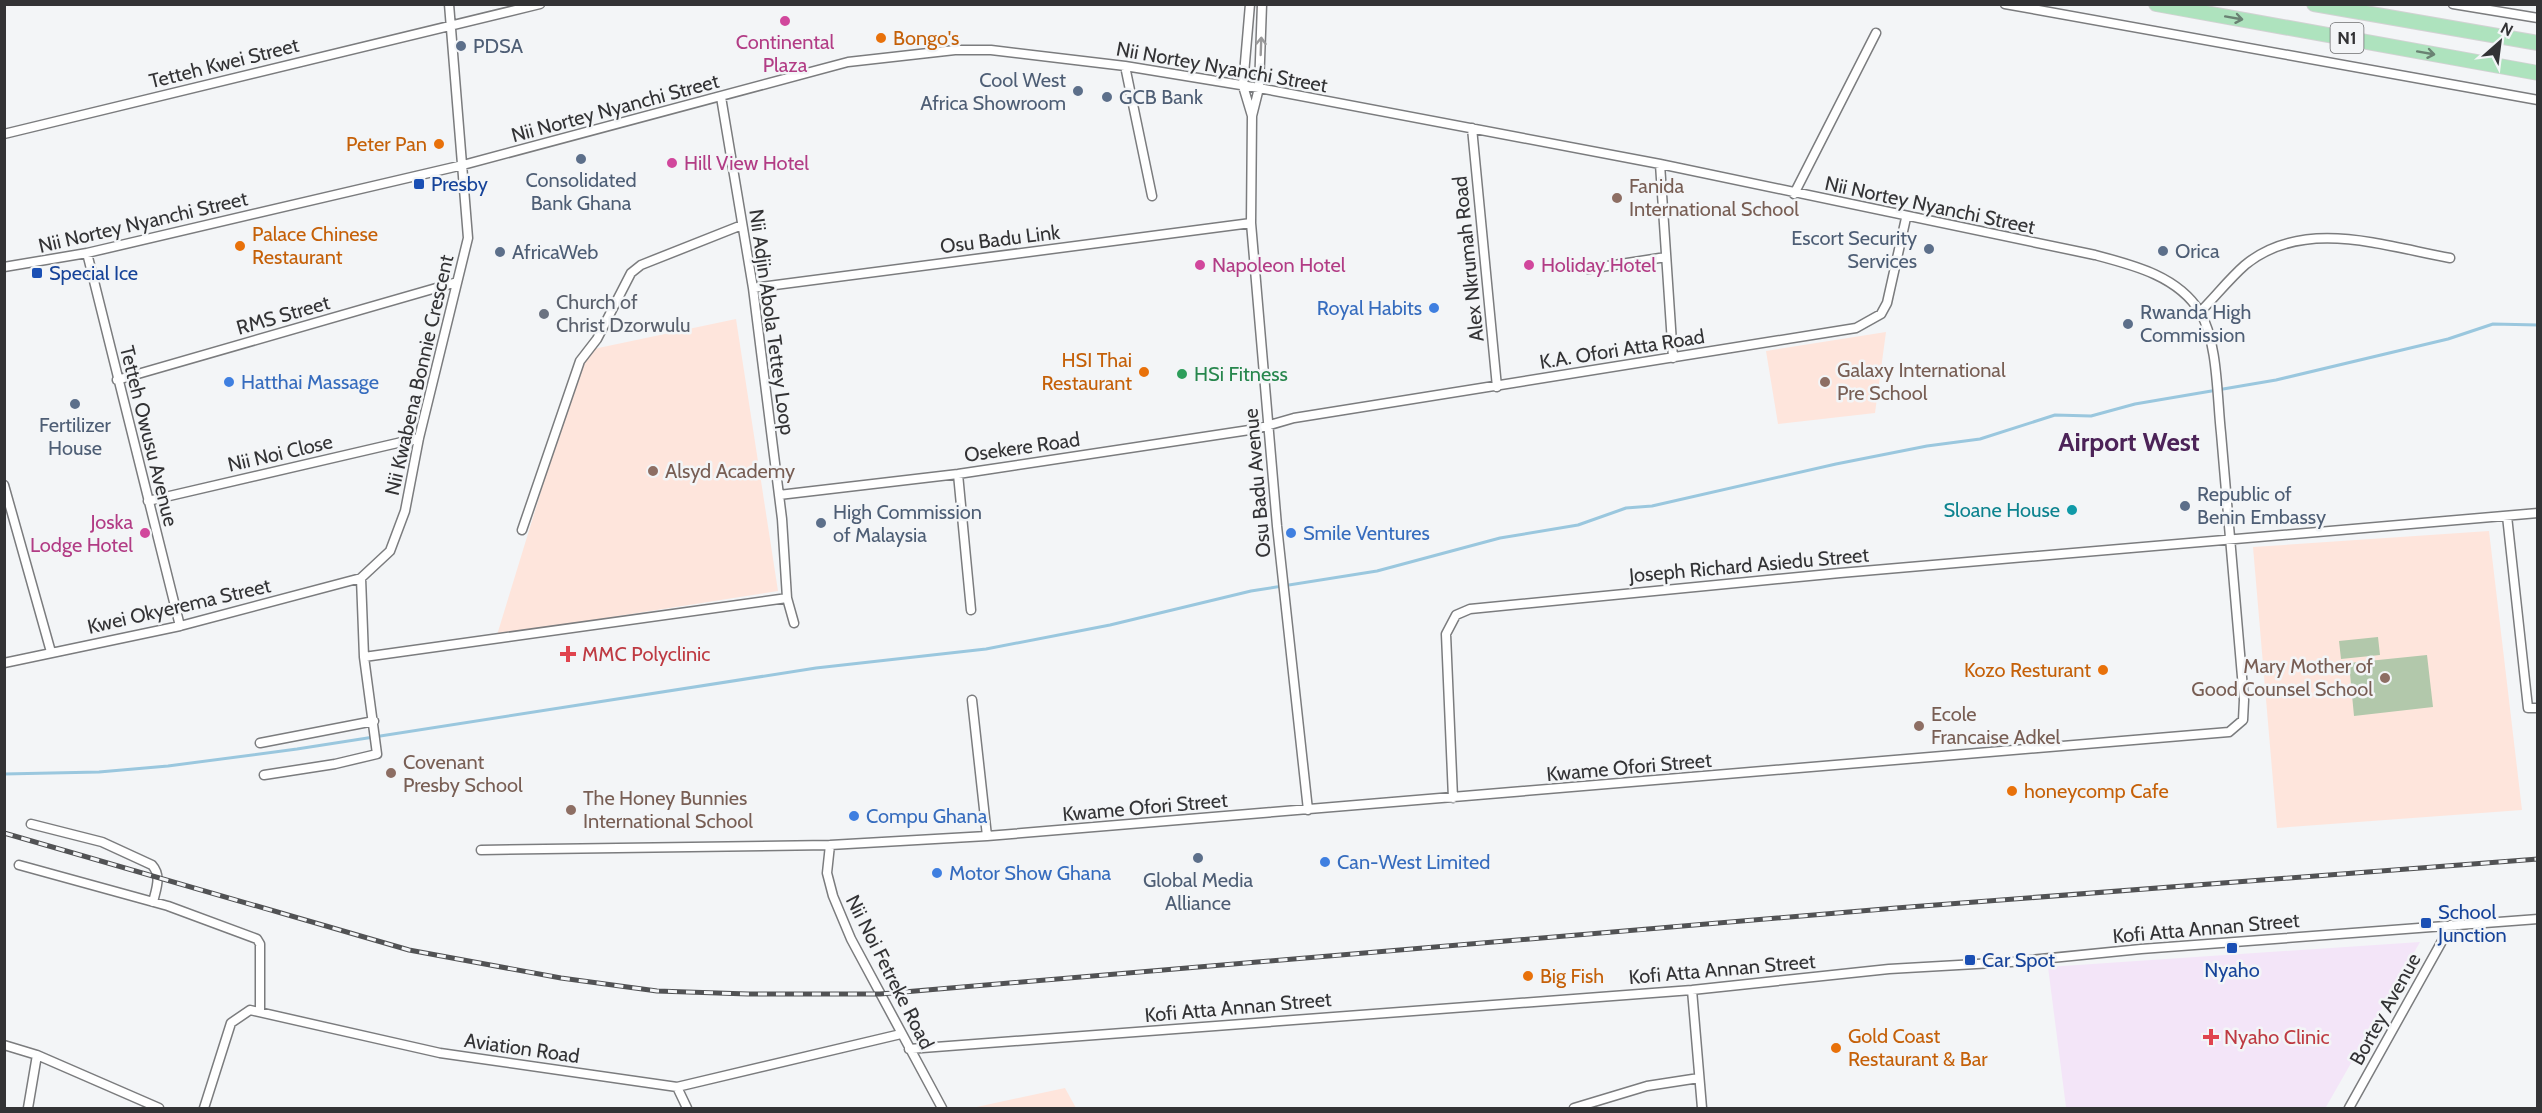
<svg xmlns="http://www.w3.org/2000/svg" width="2542" height="1113" viewBox="0 0 2542 1113" font-family="Cabin,sans-serif">
  <style>
    .education { fill: #fee5dc }
    .medical { fill: #f3e5f8 }
    .green { fill: #b2c8ab }
    .lines { fill: none; stroke-linecap: round; stroke-linejoin: round }
    .stream { stroke: #9ac7de; stroke-width: 3 }
    .minor-casing { stroke: #7b7c7e; stroke-width: 11 }
    .trunk-casing { stroke: #d2d2d3; stroke-width: 16 }
    .minor { stroke: #fff; stroke-width: 8 }
    .trunk { stroke: #aee3be; stroke-width: 14 }
    .rail-casing { stroke: #515254; stroke-width: 5 }
    .rail { stroke: #f3f5f7; stroke-width: 3; stroke-dasharray: 9; stroke-linecap: butt }
    .oneway { stroke: #6a8273 }
    .oneway2 { stroke: #99999a }
    .hotel-dot { fill: #d1479c; stroke: #f3f5f7; stroke-width: 2 }
    .food-dot { fill: #e8710a; stroke: #f3f5f7; stroke-width: 2 }
    .service-dot { fill: #5c6f8a; stroke: #f3f5f7; stroke-width: 2 }
    .transit-dot { fill: #1a4fb4; stroke: #f3f5f7; stroke-width: 2 }
    .education-dot { fill: #8d6e63; stroke: #f3f5f7; stroke-width: 2 }
    .shop-dot { fill: #3f7fe0; stroke: #f3f5f7; stroke-width: 2 }
    .worship-dot { fill: #6b7280; stroke: #f3f5f7; stroke-width: 2 }
    .leisure-dot { fill: #2e9e5b; stroke: #f3f5f7; stroke-width: 2 }
    .culture-dot { fill: #0f9aa8; stroke: #f3f5f7; stroke-width: 2 }
    .health-dot { fill: #e0444e; stroke: #f3f5f7; stroke-width: 2 }
    .labels { text-anchor: middle; dominant-baseline: central; stroke-width: 5; stroke-linejoin: round; paint-order: stroke }
    .shield { fill: #f3f5f7; stroke: #6d6d6f; stroke-width: 1.5 }
    .shield-label { font-size: 18px; font-weight: bold; fill: #333335 }
    .food-label { font-size: 20px; fill: #c56008; stroke: #f3f5f7; text-anchor: start }
    .hotel-label { font-size: 20px; fill: #b23c85; stroke: #f3f5f7; text-anchor: start }
    .service-label { font-size: 20px; fill: #4e5e75; stroke: #f3f5f7; text-anchor: start }
    .street-label { font-size: 20px; fill: #333335; stroke: #f3f5f7 }
    .transit-label { font-size: 20px; fill: #164399; stroke: #f3f5f7; text-anchor: start }
    .education-label { font-size: 20px; fill: #785e54; stroke: #f3f5f7; text-anchor: start }
    .worship-label { font-size: 20px; fill: #5b616d; stroke: #f3f5f7; text-anchor: start }
    .shop-label { font-size: 20px; fill: #366cbe; stroke: #f3f5f7; text-anchor: start }
    .leisure-label { font-size: 20px; fill: #27864d; stroke: #f3f5f7; text-anchor: start }
    .culture-label { font-size: 20px; fill: #0d838f; stroke: #f3f5f7; text-anchor: end }
    .health-label { font-size: 20px; fill: #be3a42; stroke: #f3f5f7; text-anchor: start }
    .district-label { font-size: 26px; font-weight: bold; fill: #4c2358; stroke: #f3f5f7 }
  </style>
  <rect width="100%" height="100%" fill="#f3f5f7"/>
  <!-- education -->
  <path class="education" d="M736 319 778 591 497 635 584 351Z
    M1886 332 1875 413 1778 424 1766 351Z
    M2489 531 2522 810 2277 828 2253 547Z
    M1065 1088 1076 1108H972Z
    M2066 1107H2326L2324 1108Z"/>
  <!-- medical -->
  <path class="medical" d="M2420 942 2326 1107H2066L2048 967Z"/>
  <!-- green -->
  <path class="green" d="M2378 637 2380 655 2341 659 2339 641Z
    M2427 655 2433 707 2354 716 2349 663Z"/>
  <g class="lines">
    <!-- stream -->
    <path class="stream" d="M4 774 99 772 168 766 297 749 816 668 986 649 1110 625 1251 591 1377 571 1500 538 1578 525 1626 508 1652 506 1836 464 1927 446 1980 439 2055 415 2091 416 2135 404 2276 380 2448 339 2493 324 2538 325"/>
    <defs>
      <path id="minor" d="M1250 4 1243 86 1252 116
        M1262 4 1259 88 1252 116 1251 223 1277 526 1308 810
        M2005 4 2538 100
        M2453 4 2538 18
        M1125 66 1152 196
        M721 97 753 288 782 519 787 598 794 623
        M1472 128 1497 387
        M4 134 540 4
        M1660 164 1673 358
        M1794 194 1876 33
        M87 253 180 626
        M4 267 87 253 463 165 848 62 955 50H991L1125 66 1259 88 1660 164 2095 255C2133 265 2178 276 2200 312 2218 342 2217 398 2221 433 2229 522 2237 611 2244 700L2243 720 2229 732 987 836 830 845 481 850
        M1588 269 1666 257
        M753 288 1251 223
        M2200 312C2215 297 2229 279 2245 265 2303 217 2384 246 2450 258
        M117 380 457 282
        M958 474 971 610
        M4 485 51 652
        M779 495 958 474 1256 429 1294 418 1856 328 1881 314 1887 303 1906 218
        M148 501 419 438
        M2507 516 2528 708H2538
        M522 530 580 361 597 339 631 273 641 265 742 225
        M364 657 787 598
        M4 663 180 626 361 578 390 551 405 511 419 438 468 238 449 4
        M972 700 987 836
        M260 743 374 721
        M264 775 335 764 377 754 364 657 361 578
        M1453 798 1446 634 1456 615 1470 609 1840 573 2538 513
        M31 824 102 842 152 865C162 876 156 889 153 902
        M830 845 827 873 833 896 851 939 942 1108
        M19 865 168 906 257 939 260 944V1011
        M1692 990 1702 1108
        M4 1045 37 1055 159 1108
        M909 1049 1692 990 1889 969 2011 962 2141 949 2538 919
        M677 1087 687 1108
        M28 1108 37 1055
        M204 1108 231 1023 250 1010 440 1053 677 1087 901 1034
        M1574 1108 1647 1086 1699 1078
        M2349 1108 2451 925"/>
      <path id="trunk" d="M2156 4 2538 73
        M2314 4 2538 43"/>
    </defs>
    <!-- minor casing -->
    <use href="#minor" class="minor-casing"/>
    <!-- trunk casing -->
    <use href="#trunk" class="trunk-casing"/>
    <!-- minor -->
    <use href="#minor" class="minor"/>
    <!-- trunk -->
    <use href="#trunk" class="trunk"/>
    <defs>
      <path id="rail" d="M4 833 409 950 561 978 657 991 748 994H880L1896 908 2538 859"/>
    </defs>
    <!-- rail casing -->
    <use href="#rail" class="rail-casing"/>
    <!-- rail -->
    <use href="#rail" class="rail"/>
  </g>
  <!-- one-way arrows -->
  <defs><path id="oneway-shaft" d="M-6 0H5M1.5-3L5.5 0L1.5 3" fill="none" stroke-width="1.6" stroke-linecap="round" stroke-linejoin="round" transform="scale(1.5)"/></defs>
  <g class="oneway">
    <use href="#oneway-shaft" transform="translate(2234 18) rotate(10)"/>
    <use href="#oneway-shaft" transform="translate(2426 53) rotate(10)"/>
  </g>
  <use class="oneway2" href="#oneway-shaft" transform="translate(1261 46) rotate(-88)"/>
  <!-- markers -->
  <g class="hotel-dot">
    <circle cx="785" cy="21" r="6"/>
    <circle cx="672" cy="163" r="6"/>
    <circle cx="1200" cy="265" r="6"/>
    <circle cx="1529" cy="265" r="6"/>
    <circle cx="145" cy="533" r="6"/>
  </g>
  <g class="food-dot">
    <circle cx="881" cy="38" r="6"/>
    <circle cx="439" cy="144" r="6"/>
    <circle cx="240" cy="246" r="6"/>
    <circle cx="1144" cy="372" r="6"/>
    <circle cx="2103" cy="670" r="6"/>
    <circle cx="2012" cy="791" r="6"/>
    <circle cx="1528" cy="976" r="6"/>
    <circle cx="1836" cy="1048" r="6"/>
  </g>
  <g class="service-dot">
    <circle cx="461" cy="46" r="6"/>
    <circle cx="1078" cy="91" r="6"/>
    <circle cx="1107" cy="97" r="6"/>
    <circle cx="581" cy="159" r="6"/>
    <circle cx="1929" cy="249" r="6"/>
    <circle cx="2163" cy="251" r="6"/>
    <circle cx="500" cy="252" r="6"/>
    <circle cx="2128" cy="324" r="6"/>
    <circle cx="75" cy="404" r="6"/>
    <circle cx="2185" cy="506" r="6"/>
    <circle cx="821" cy="523" r="6"/>
    <circle cx="1198" cy="858" r="6"/>
  </g>
  <g class="transit-dot">
    <rect x="413" y="178" width="12" height="12" rx="3"/>
    <rect x="31" y="267" width="12" height="12" rx="3"/>
    <rect x="2420" y="917" width="12" height="12" rx="3"/>
    <rect x="2226" y="942" width="12" height="12" rx="3"/>
    <rect x="1964" y="954" width="12" height="12" rx="3"/>
  </g>
  <g class="education-dot">
    <circle cx="1617" cy="198" r="6"/>
    <circle cx="1825" cy="382" r="6"/>
    <circle cx="653" cy="471" r="6"/>
    <circle cx="2385" cy="678" r="6"/>
    <circle cx="1919" cy="726" r="6"/>
    <circle cx="391" cy="773" r="6"/>
    <circle cx="571" cy="810" r="6"/>
  </g>
  <g class="shop-dot">
    <circle cx="1434" cy="308" r="6"/>
    <circle cx="229" cy="382" r="6"/>
    <circle cx="1291" cy="533" r="6"/>
    <circle cx="854" cy="816" r="6"/>
    <circle cx="1325" cy="862" r="6"/>
    <circle cx="937" cy="873" r="6"/>
  </g>
  <circle class="worship-dot" cx="544" cy="314" r="6"/>
  <circle class="leisure-dot" cx="1182" cy="374" r="6"/>
  <circle class="culture-dot" cx="2072" cy="510" r="6"/>
  <g class="health-dot">
    <path d="M565 645h6v6h6v6h-6v6h-6v-6h-6v-6h6z"/>
    <path d="M2208 1028h6v6h6v6h-6v6h-6v-6h-6v-6h6z"/>
  </g>
  <g class="labels">
    <!-- shield labels -->
    <rect class="shield" x="2330.5" y="23" width="33" height="30" rx="4.5"/>
    <g class="shield-label">
      <text x="2347" y="38">N1</text>
    </g>
    <!-- food labels -->
    <g class="food-label">
      <text x="893" y="38">Bongo's</text>
      <text x="427" y="144" text-anchor="end">Peter Pan</text>
      <text x="252" y="234">Palace Chinese<tspan x="252" dy="23">Restaurant</tspan></text>
      <text x="1132" y="360" text-anchor="end">HSI Thai<tspan x="1132" dy="23">Restaurant</tspan></text>
      <text x="2091" y="670" text-anchor="end">Kozo Resturant</text>
      <text x="2024" y="791">honeycomp Cafe</text>
      <text x="1540" y="976">Big Fish</text>
      <text x="1848" y="1036">Gold Coast<tspan x="1848" dy="23">Restaurant &amp; Bar</tspan></text>
    </g>
    <!-- hotel labels -->
    <g class="hotel-label">
      <text x="785" y="42" text-anchor="middle">Continental<tspan x="785" dy="23">Plaza</tspan></text>
      <text x="684" y="163">Hill View Hotel</text>
      <text x="1212" y="265">Napoleon Hotel</text>
      <text x="1541" y="265">Holiday Hotel</text>
      <text x="133" y="522" text-anchor="end">Joska<tspan x="133" dy="23">Lodge Hotel</tspan></text>
    </g>
    <!-- service labels -->
    <g class="service-label">
      <text x="473" y="46">PDSA</text>
      <text x="1066" y="80" text-anchor="end">Cool West<tspan x="1066" dy="23">Africa Showroom</tspan></text>
      <text x="1119" y="97">GCB Bank</text>
      <text x="581" y="180" text-anchor="middle">Consolidated<tspan x="581" dy="23">Bank Ghana</tspan></text>
      <text x="1917" y="238" text-anchor="end">Escort Security<tspan x="1917" dy="23">Services</tspan></text>
      <text x="2175" y="251">Orica</text>
      <text x="512" y="252">AfricaWeb</text>
      <text x="2140" y="312">Rwanda High<tspan x="2140" dy="23">Commission</tspan></text>
      <text x="75" y="425" text-anchor="middle">Fertilizer<tspan x="75" dy="23">House</tspan></text>
      <text x="2197" y="494">Republic of<tspan x="2197" dy="23">Benin Embassy</tspan></text>
      <text x="833" y="512">High Commission<tspan x="833" dy="23">of Malaysia</tspan></text>
      <text x="1198" y="880" text-anchor="middle">Global Media<tspan x="1198" dy="23">Alliance</tspan></text>
    </g>
    <!-- street labels -->
    <g class="street-label">
      <text transform="translate(224 63) rotate(-14)">Tetteh Kwei Street</text>
      <text transform="translate(1222 67) rotate(10)">Nii Nortey Nyanchi Street</text>
      <text transform="translate(615 108) rotate(-15)">Nii Nortey Nyanchi Street</text>
      <text transform="translate(1930 205) rotate(12)">Nii Nortey Nyanchi Street</text>
      <text transform="translate(143 222) rotate(-13)">Nii Nortey Nyanchi Street</text>
      <text transform="translate(1000 239) rotate(-7)">Osu Badu Link</text>
      <text transform="translate(1468 259) rotate(-96)">Alex Nkrumah Road</text>
      <text transform="translate(283 315) rotate(-16)">RMS Street</text>
      <text transform="translate(772 322) rotate(82)">Nii Adjin Abola Tettey Loop</text>
      <text transform="translate(1622 349) rotate(-9)">K.A. Ofori Atta Road</text>
      <text transform="translate(419 375) rotate(-77)">Nii Kwabena Bonnie Crescent</text>
      <text transform="translate(149 436) rotate(76)">Tetteh Owusu Avenue</text>
      <text transform="translate(1022 447) rotate(-8)">Osekere Road</text>
      <text transform="translate(280 453) rotate(-13)">Nii Noi Close</text>
      <text transform="translate(1257 483) rotate(-95)">Osu Badu Avenue</text>
      <text transform="translate(1749 565) rotate(-5)">Joseph Richard Asiedu Street</text>
      <text transform="translate(179 606) rotate(-13)">Kwei Okyerema Street</text>
      <text transform="translate(1629 767) rotate(-5)">Kwame Ofori Street</text>
      <text transform="translate(1145 807) rotate(-5)">Kwame Ofori Street</text>
      <text transform="translate(2206 928) rotate(-5)">Kofi Atta Annan Street</text>
      <text transform="translate(1722 969) rotate(-5)">Kofi Atta Annan Street</text>
      <text transform="translate(890 972) rotate(63)">Nii Noi Fetreke Road</text>
      <text transform="translate(1238 1007) rotate(-5)">Kofi Atta Annan Street</text>
      <text transform="translate(2385 1009) rotate(-61)">Bortey Avenue</text>
      <text transform="translate(522 1048) rotate(8)">Aviation Road</text>
    </g>
    <!-- transit labels -->
    <g class="transit-label">
      <text x="431" y="184">Presby</text>
      <text x="49" y="273">Special Ice</text>
      <text x="2438" y="912">School<tspan x="2438" dy="23">Junction</tspan></text>
      <text x="1982" y="960">Car Spot</text>
      <text x="2232" y="970" text-anchor="middle">Nyaho</text>
    </g>
    <!-- education labels -->
    <g class="education-label">
      <text x="1629" y="186">Fanida<tspan x="1629" dy="23">International School</tspan></text>
      <text x="1837" y="370">Galaxy International<tspan x="1837" dy="23">Pre School</tspan></text>
      <text x="665" y="471">Alsyd Academy</text>
      <text x="2373" y="666" text-anchor="end">Mary Mother of<tspan x="2373" dy="23">Good Counsel School</tspan></text>
      <text x="1931" y="714">Ecole<tspan x="1931" dy="23">Francaise Adkel</tspan></text>
      <text x="403" y="762">Covenant<tspan x="403" dy="23">Presby School</tspan></text>
      <text x="583" y="798">The Honey Bunnies<tspan x="583" dy="23">International School</tspan></text>
    </g>
    <!-- worship labels -->
    <g class="worship-label">
      <text x="556" y="302">Church of<tspan x="556" dy="23">Christ Dzorwulu</tspan></text>
    </g>
    <!-- shop labels -->
    <g class="shop-label">
      <text x="1422" y="308" text-anchor="end">Royal Habits</text>
      <text x="241" y="382">Hatthai Massage</text>
      <text x="1303" y="533">Smile Ventures</text>
      <text x="866" y="816">Compu Ghana</text>
      <text x="1337" y="862">Can-West Limited</text>
      <text x="949" y="873">Motor Show Ghana</text>
    </g>
    <!-- leisure labels -->
    <g class="leisure-label">
      <text x="1194" y="374">HSi Fitness</text>
    </g>
    <!-- culture labels -->
    <g class="culture-label">
      <text x="2060" y="510">Sloane House</text>
    </g>
    <!-- health labels -->
    <g class="health-label">
      <text x="582" y="654">MMC Polyclinic</text>
      <text x="2224" y="1037">Nyaho Clinic</text>
    </g>
    <!-- district labels -->
    <g class="district-label">
      <text x="2129" y="442">Airport West</text>
    </g>
  </g>
  <!-- border -->
  <rect width="2542" height="1113" fill="none" stroke="#333335" stroke-width="12"/>
  <!-- north arrow -->
  <g transform="translate(2500 42) rotate(28)" stroke="#f3f5f7" stroke-width="4.5" paint-order="stroke">
  <path d="M0-4.5L10 22L0 15L-10 22Z" fill="#333335"/>
  <text y="-9" font-size="16" font-weight="bold" text-anchor="middle" fill="#333335">N</text>
  </g>
</svg>
